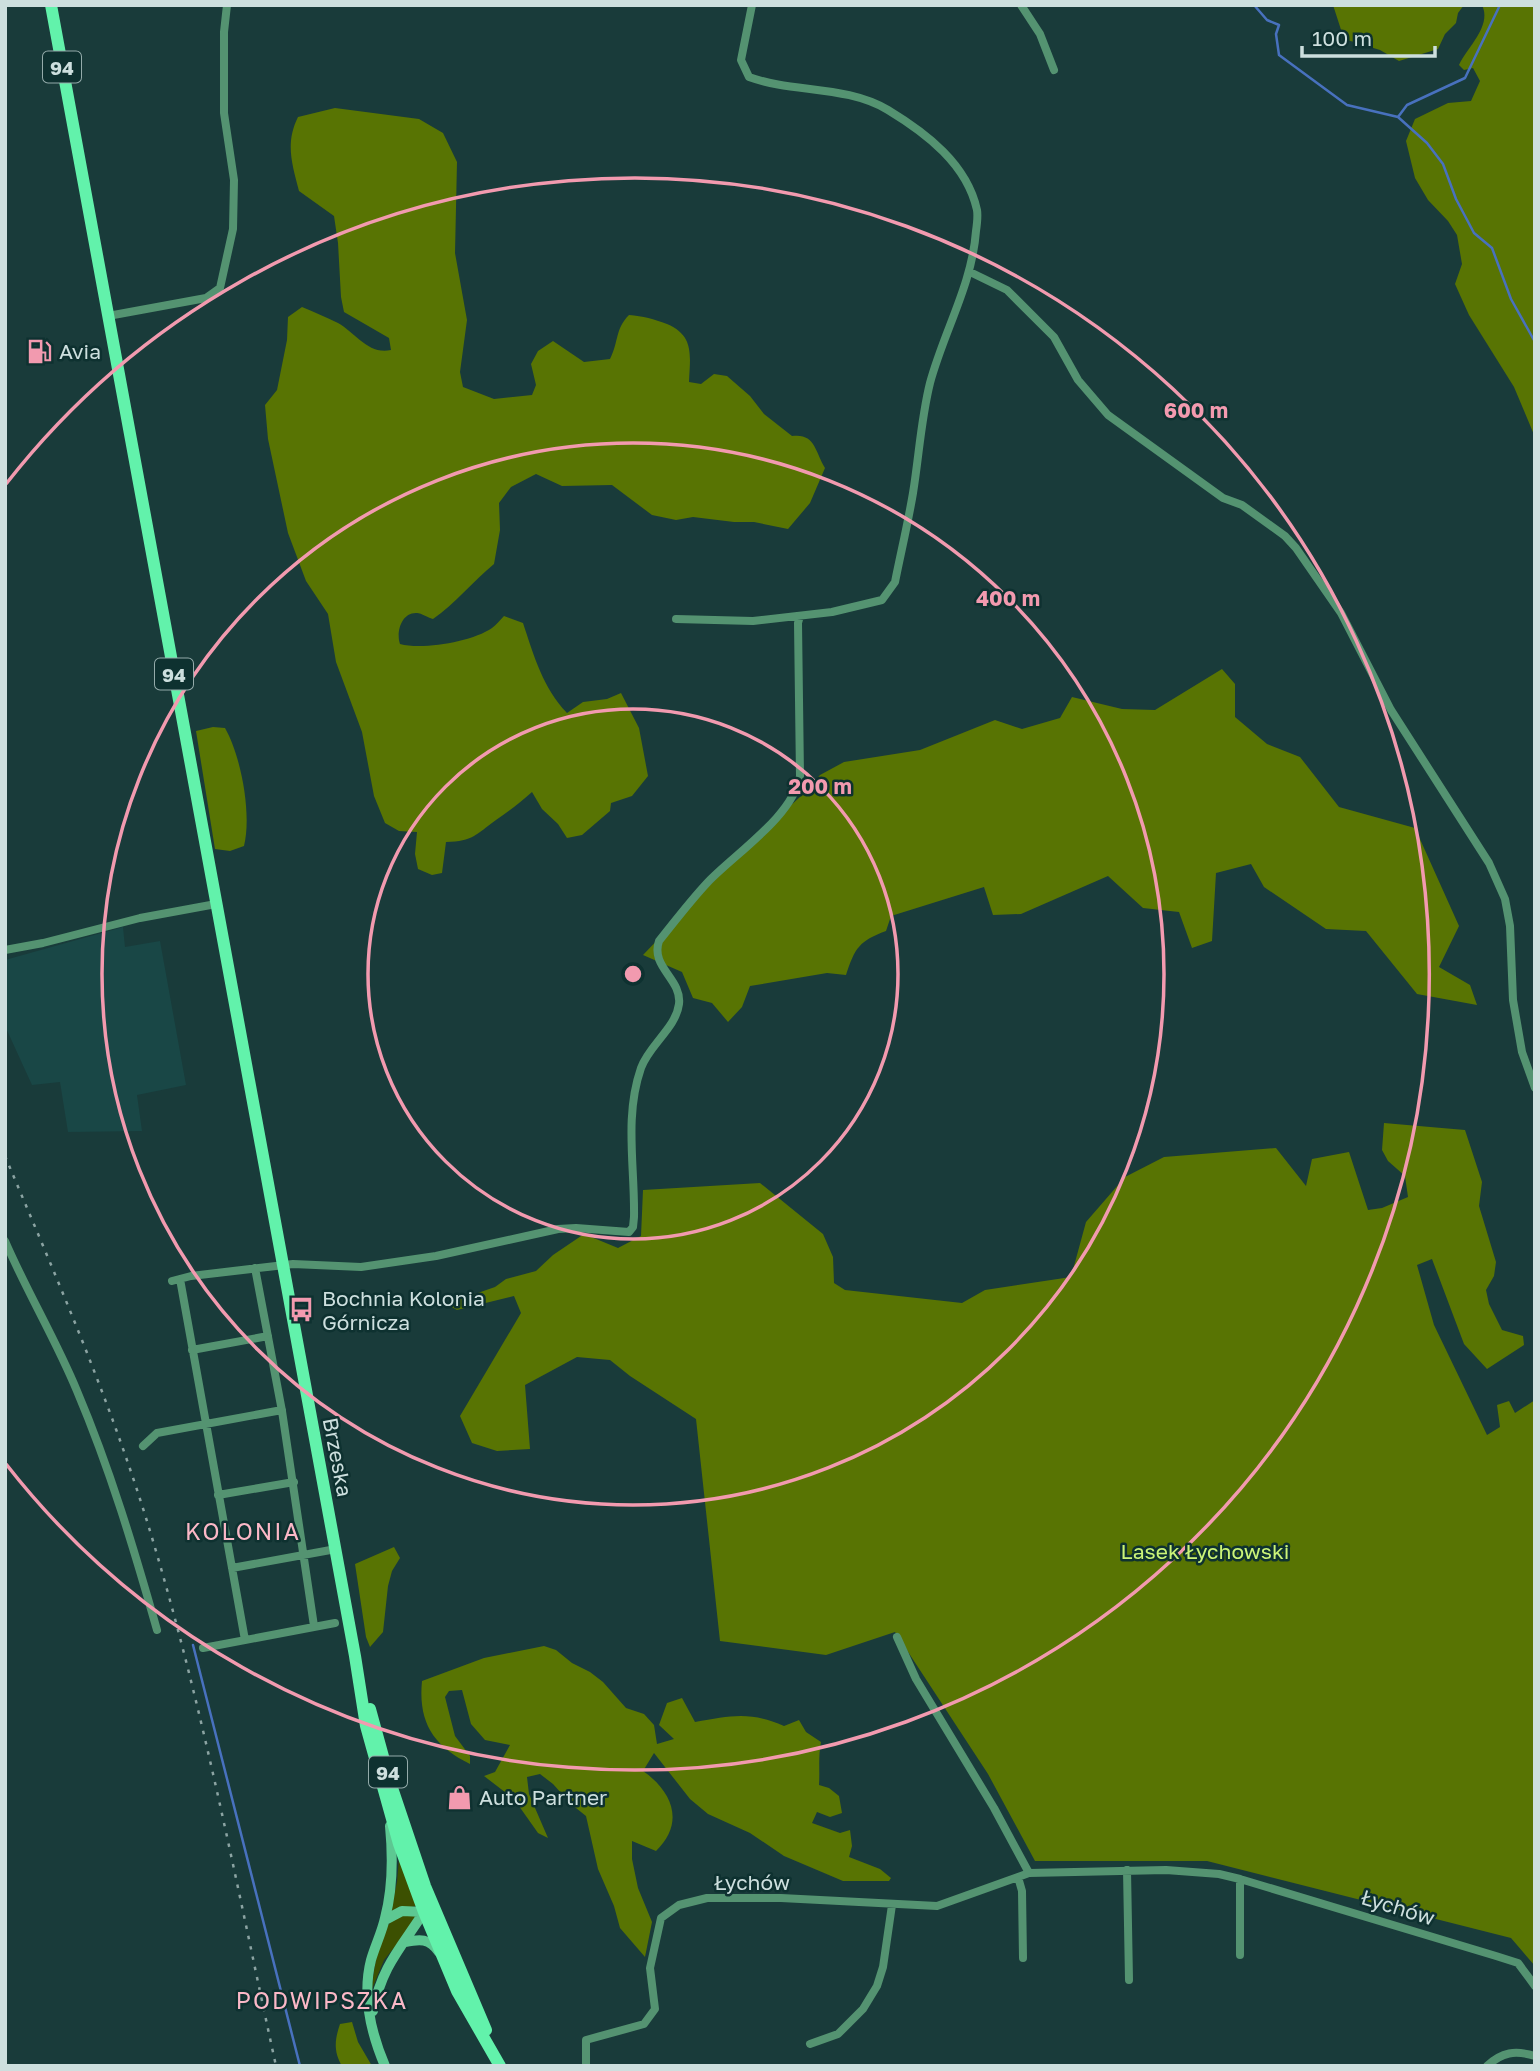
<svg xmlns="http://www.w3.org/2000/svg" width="1540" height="2071" viewBox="0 0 1540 2071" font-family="'Golos Text',sans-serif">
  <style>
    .built { fill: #194746 }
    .green { fill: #3c5001 }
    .forest { fill: #587403 }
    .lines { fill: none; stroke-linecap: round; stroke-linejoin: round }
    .stream { stroke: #4871be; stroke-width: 2.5 }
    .street { stroke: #549371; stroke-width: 8 }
    .secondary { stroke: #5dc892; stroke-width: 10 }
    .primary { stroke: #62f2ab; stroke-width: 12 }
    .rail { stroke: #8ca4a3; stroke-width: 2.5; stroke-dasharray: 3.5 7; stroke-linecap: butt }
    .ring { fill: none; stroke: #f29aaf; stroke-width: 3.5 }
    .labels { text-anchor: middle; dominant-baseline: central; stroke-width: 5; stroke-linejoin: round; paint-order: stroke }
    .shield { fill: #0e3130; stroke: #94abaa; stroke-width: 2 }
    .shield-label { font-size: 19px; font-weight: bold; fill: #cddfde }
    .poi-label { font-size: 21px; fill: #cddfde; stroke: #0e3130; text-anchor: start }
    .street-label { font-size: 21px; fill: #cddfde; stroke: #0e3130 }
    .park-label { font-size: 21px; fill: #cbf478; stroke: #0e3130 }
    .neighbourhood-label { font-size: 23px; letter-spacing: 2px; fill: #fbb8c7; stroke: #0e3130 }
    .centre { fill: #f29aaf; stroke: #0e3130; stroke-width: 3.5 }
    .ring-label { font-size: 21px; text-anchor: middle; font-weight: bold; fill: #f29aaf; stroke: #0e3130; stroke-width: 5; stroke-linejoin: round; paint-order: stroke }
  </style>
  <rect width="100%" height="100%" fill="#193b3a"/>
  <!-- built -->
  <path class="built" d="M123 927 125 947 160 941 186 1085 137 1095 142 1131 68 1132 60 1082 32 1085 5 1026V960Z"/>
  <!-- green -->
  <path class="green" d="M399 1859 416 1906 391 1911 397 1882Z
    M416 1914 414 1923 384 1960 372 1989C373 1974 379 1933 390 1923 397 1915 407 1915 416 1914Z"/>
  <!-- forest -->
  <path class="forest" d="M1333 5H1464L1458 13 1456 23 1445 34 1438 49 1399 61 1380 50 1344 39Z
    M1482 5H1535V437L1514 387 1469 315 1455 284 1462 264 1457 235 1448 221 1428 200 1415 178 1406 141 1415 119 1448 103 1471 101 1480 81 1473 68 1464 70 1459 65C1468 46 1492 26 1482 5Z
    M335 108 419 119 443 133 457 162 455 253 467 320 460 372 463 387 494 399 532 395 536 385 531 364 538 351 553 341 584 362 610 359C619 341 615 329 629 315 643 316 654 319 667 324 695 336 690 356 689 382L701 384 714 374 727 376 750 396 764 414 792 436C815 433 815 451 825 468L810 503 788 529 754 522H734L693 517 676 520 652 515 612 485 562 486 536 474 511 487 499 503 500 530 494 564C473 581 455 604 433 619 429 618 421 613 417 613 401 612 396 633 400 644 422 650 472 642 492 628 496 625 500 620 504 616L523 623C534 656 543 688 567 713L583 702 607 699 621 693 639 728 648 776 632 796 611 803 610 811 582 835 567 838 558 824 542 809 532 792C520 803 509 811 496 820 475 835 474 841 446 842L442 873 432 875 418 869 415 854 417 832 399 831 385 823 374 796 362 732 336 662 328 614 306 581 288 533 268 439 265 405 277 390 287 340 288 317 302 307C314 312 326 317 338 323 356 333 368 355 391 350L389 338 344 312 341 297 338 243 334 216 299 191C292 164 285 143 298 117Z
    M1222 669 1235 684V717L1267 744 1300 757 1339 807 1415 828 1459 926 1439 967 1470 985 1477 1005 1417 994 1366 931 1326 929 1264 887 1251 864 1216 873 1212 941 1192 948 1179 912 1143 908 1108 876 1021 914 993 915 984 887 891 916 886 931C859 941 855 948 846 975L827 973 750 986 742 1007 728 1022 712 1003 693 998 682 972 643 955 752 841 801 796 820 775 844 762 920 750 995 720 1022 729 1060 718 1072 697 1122 709 1155 710Z
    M213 727 225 728C241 756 252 814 244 846L230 851 215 849 196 731Z
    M1384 1123 1465 1130 1482 1182 1479 1206 1496 1262 1494 1276 1486 1290 1489 1304 1502 1330 1523 1336 1524 1345 1487 1369 1464 1344 1432 1259 1417 1265 1434 1325 1487 1435 1500 1427 1497 1405 1509 1401 1515 1413 1535 1400V1966L1511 1938 1207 1861H1035L988 1774 895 1632 826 1655 720 1641 696 1419 630 1376 610 1360 577 1357 525 1385 530 1449 497 1451 472 1443 460 1416 521 1313 514 1296 457 1310 446 1304 495 1287 506 1279 536 1271 553 1255 584 1234 618 1248 641 1236 643 1190 760 1183 823 1234 833 1257 834 1283 845 1290 962 1303 985 1290 1071 1277 1086 1222 1125 1177 1164 1157 1276 1148 1306 1186 1312 1159 1349 1152 1368 1210 1382 1208 1408 1197 1405 1176 1388 1161 1382 1150Z
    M394 1547 400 1558 392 1571 388 1586 383 1632 370 1647 366 1637 355 1564Z
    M544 1646 556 1650 572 1663 590 1672 603 1682 626 1708 644 1714 654 1725 657 1744 674 1739 659 1725 667 1703 682 1698 695 1722C731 1716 749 1711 784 1726L799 1720 806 1732 821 1742C818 1757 820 1770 819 1785L829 1788 839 1796 842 1813 830 1817 817 1812 812 1823 840 1833 850 1830 852 1846 849 1857 880 1869 891 1878 889 1881H843L784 1856 750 1833 708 1814 690 1799 654 1753 643 1771C673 1792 685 1823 656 1851L632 1841V1859L638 1888 652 1922 645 1957 620 1928 614 1906 598 1869 586 1816 571 1804 553 1784 540 1774 527 1777 529 1794 548 1838 538 1833 514 1799 484 1776 495 1772 510 1745 485 1740 471 1724 462 1690 449 1691 445 1697 455 1736 470 1756V1764C433 1746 418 1722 422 1681L484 1658Z
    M352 2022 358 2042 372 2066H342C333 2051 335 2039 340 2024Z"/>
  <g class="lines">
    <!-- stream -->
    <path class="stream" d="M1254 5 1267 20 1279 25 1276 34 1279 55 1347 105 1398 117 1427 143 1443 164 1456 199 1474 233 1492 248 1511 299 1535 342
      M1398 117 1407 105 1465 78 1500 5
      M193 1645 300 2066"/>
    <!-- street -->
    <path class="street" d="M1021 5 1040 34 1054 70
      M970 272 1007 290 1054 337 1078 380 1108 415 1223 498 1242 505 1285 536 1296 548 1341 613 1391 710 1489 863 1505 899 1510 926 1513 1000 1522 1052 1535 1088
      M108 316 206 298 220 288 233 229 234 180 224 113V32L227 5
      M676 619 753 621 832 612 882 600 895 582C901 552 908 523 913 493 919 456 921 419 930 383 944 331 972 285 976 231 977 224 978 216 977 210 967 164 926 133 888 110 846 85 793 93 749 77L741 60 752 5
      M5 950 43 943 140 918 216 904
      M5 1241C27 1292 56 1340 77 1391 110 1469 134 1549 157 1630
      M255 1268 282 1411 314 1626
      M180 1279 245 1640
      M172 1281 191 1276 293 1264 361 1267 436 1256 558 1229 576 1228 629 1232 633 1227 634 1217C635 1167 624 1117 641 1068 649 1045 676 1028 679 1004 682 979 650 967 659 941 675 921 691 900 708 882 736 853 793 816 800 776L798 623 800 616
      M192 1350 268 1336
      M143 1446 157 1433 282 1410
      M218 1495 294 1482
      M232 1568 336 1549
      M897 1637 916 1679 994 1808 1029 1873
      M203 1648 335 1623
      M1127 1870 1129 1980
      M1018 1877 1022 1891 1023 1958
      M1240 1955V1879
      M810 2044 838 2034 863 2009 877 1986 883 1967 892 1905
      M586 2066V2040L644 2024 655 2009 650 1968 661 1918 679 1905 707 1898H781L937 1906 1029 1873 1166 1870 1219 1874 1240 1879 1496 1956 1518 1963 1535 1986
      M1487 2066C1502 2052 1515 2050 1535 2056"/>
    <!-- secondary -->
    <path class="secondary" d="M385 1920 402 1911 424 1912
      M405 1942C420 1939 429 1938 439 1952
      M373 2011C382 1966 400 1949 424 1912V1905
      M385 2066C371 2033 362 1995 371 1960 375 1946 382 1932 385 1918 393 1888 393 1857 390 1826"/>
    <!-- primary -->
    <path class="primary" d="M51 5 355 1656 366 1726 399 1844 424 1912 457 1991 500 2066
      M370 1709 390 1782 425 1886 486 2030"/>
    <!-- rail -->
    <path class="rail" d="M5 1156C57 1279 111 1402 150 1531 203 1706 237 1887 276 2066"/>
  </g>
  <!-- distance rings -->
  <g class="ring">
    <circle cx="633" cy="974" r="265"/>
    <circle cx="633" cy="974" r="531"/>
    <path d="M6 484A796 796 0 1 1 6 1464"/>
  </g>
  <!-- icons -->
  <defs>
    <symbol id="fuel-bare" viewBox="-9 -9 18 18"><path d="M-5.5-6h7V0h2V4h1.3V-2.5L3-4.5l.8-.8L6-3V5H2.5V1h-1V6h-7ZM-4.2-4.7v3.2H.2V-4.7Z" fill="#f29aaf" stroke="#0e3130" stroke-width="2.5" paint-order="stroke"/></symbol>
    <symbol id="bus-bare" viewBox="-9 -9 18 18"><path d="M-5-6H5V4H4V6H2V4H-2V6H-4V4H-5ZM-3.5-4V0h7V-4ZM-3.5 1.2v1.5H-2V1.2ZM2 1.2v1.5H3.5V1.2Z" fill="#f29aaf" stroke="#0e3130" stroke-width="2.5" paint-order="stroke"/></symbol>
    <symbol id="shop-bare" viewBox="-9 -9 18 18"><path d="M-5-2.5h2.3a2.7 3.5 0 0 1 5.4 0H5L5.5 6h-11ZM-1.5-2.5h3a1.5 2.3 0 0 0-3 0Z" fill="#f29aaf" stroke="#0e3130" stroke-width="2.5" paint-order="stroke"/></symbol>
  </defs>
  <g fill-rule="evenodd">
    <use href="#fuel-bare" x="22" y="334" width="35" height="35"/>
    <use href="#bus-bare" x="284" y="1292" width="35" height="35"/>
    <use href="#shop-bare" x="442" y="1780" width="35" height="35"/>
  </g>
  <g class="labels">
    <!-- shield labels -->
    <g class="shield">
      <rect x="43" y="51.5" width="38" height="31" rx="5"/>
      <rect x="155" y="658.5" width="38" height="31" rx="5"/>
      <rect x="369" y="1756.5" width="38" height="31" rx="5"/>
    </g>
    <g class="shield-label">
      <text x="62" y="67">94</text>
      <text x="174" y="674">94</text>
      <text x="388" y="1772">94</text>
    </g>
    <!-- poi labels -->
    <g class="poi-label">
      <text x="59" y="351">Avia</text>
      <text x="322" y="1298">Bochnia Kolonia<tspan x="322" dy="24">Górnicza</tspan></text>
      <text x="479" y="1797">Auto Partner</text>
    </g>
    <!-- street labels -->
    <g class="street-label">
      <text transform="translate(338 1457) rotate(79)">Brzeska</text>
      <text x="752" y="1882">Łychów</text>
      <text transform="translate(1398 1907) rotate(17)">Łychów</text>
    </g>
    <!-- park labels -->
    <g class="park-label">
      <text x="1205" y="1551">Lasek Łychowski</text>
    </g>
    <!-- neighbourhood labels -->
    <g class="neighbourhood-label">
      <text x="243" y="1531">KOLONIA</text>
      <text x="322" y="2000">PODWIPSZKA</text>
    </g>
  </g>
  <circle cx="633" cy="974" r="10" class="centre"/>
  <g class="ring-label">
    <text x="1196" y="418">600 m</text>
    <text x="1008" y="606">400 m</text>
    <text x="820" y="794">200 m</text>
  </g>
  <!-- border -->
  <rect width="1540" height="2071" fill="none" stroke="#cddfde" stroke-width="14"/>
  <!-- scale -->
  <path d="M1302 46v10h133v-10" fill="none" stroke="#cddfde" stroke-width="3.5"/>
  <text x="1312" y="46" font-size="21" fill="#cddfde" stroke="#0e3130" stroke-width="5" paint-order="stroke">100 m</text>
</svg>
